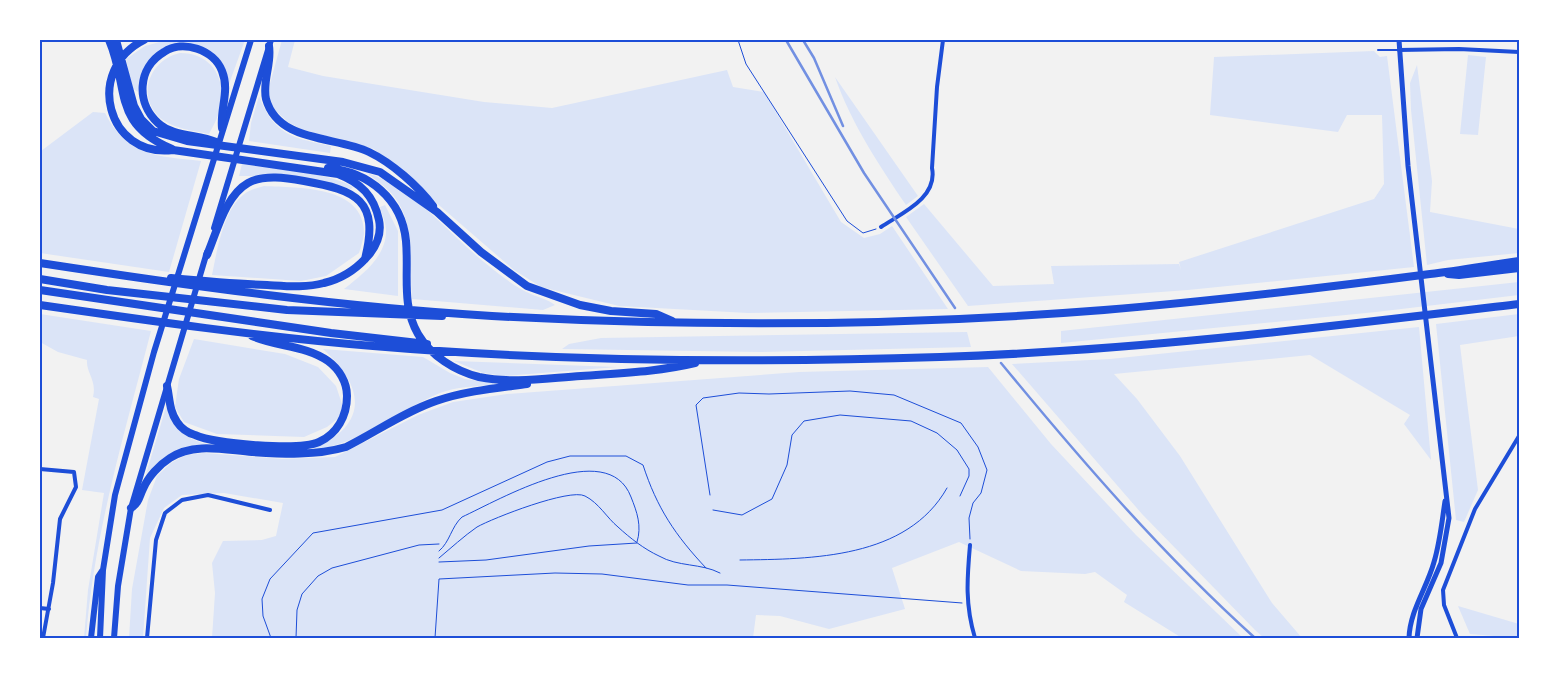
<svg xmlns="http://www.w3.org/2000/svg" width="1559" height="678" viewBox="0 0 1559 678" font-family="Cabin,sans-serif">
  <style>
    .green { fill: #dbe4f7 }
    .lines { fill: none; stroke-linecap: round; stroke-linejoin: round }
    .path { stroke: #1d4ed8; stroke-width: 1 }
    .service { stroke: #1d4ed8; stroke-width: 2 }
    .minor { stroke: #1d4ed8; stroke-width: 4 }
    .tertiary { stroke: #1d4ed8; stroke-width: 5 }
    .primary { stroke: #1d4ed8; stroke-width: 6 }
    .motorway { stroke: #1d4ed8; stroke-width: 8 }
    .rail { stroke: #7290e2; stroke-width: 2.5 }
    .neatline { fill: none; stroke: #1d4ed8; stroke-width: 2 }
  </style>
  <rect width="100%" height="100%" fill="#f2f2f2"/>
  <!-- green -->
  <path class="green" d="M167 40H245L229 84C221 27 139 34 138 92L132 88 126 59 145 46Z
    M282 40H295L288 67 323 76 484 102 552 108 727 70 733 87 764 92 841 222 864 238 880 234 892 226 948 309 748 313 619 306 541 287 514 270 374 149 301 129 288 122 275 110 270 99 269 87Z
    M1374 51 1380 57 1387 56 1414 267 1188 290 968 306 906 217 924 204 993 286 1054 284 1051 266 1179 264 1181 270 1179 262 1374 199 1384 184 1382 115H1347L1338 132 1210 115 1214 57Z
    M180 53C212 53 227 79 220 109 218 118 213 126 209 134 194 131 170 128 158 116 136 92 152 59 180 53Z
    M1468 55 1486 57 1478 135 1460 134Z
    M1417 65 1432 181 1430 212 1519 229V253L1448 260 1427 265 1411 110 1410 83Z
    M835 77 918 196 906 205C879 165 851 123 835 77Z
    M259 96C274 135 293 138 331 146L330 153 249 141 251 123Z
    M93 112 105 113C127 157 157 156 201 161L169 272 40 253 41 151Z
    M242 164C268 168 333 173 353 187L351 189C315 178 277 176 239 176Z
    M367 173C415 188 450 236 489 266 501 276 517 288 531 294 540 298 547 299 555 305L543 310 412 299C409 265 417 221 391 193 385 186 375 180 367 173Z
    M264 186C298 188 365 185 364 234 363 240 361 247 359 253L326 276 301 281 212 275C217 251 223 211 243 195 249 190 257 188 264 186Z
    M385 205 398 231V296L344 289C362 275 387 256 386 230 386 223 382 215 380 207Z
    M1519 282V295L1376 312 1061 343V331Z
    M40 314 151 331C125 432 94 533 86 638H84L88 590 104 493 82 490 99 399 93 397C97 380 86 373 87 360L58 352 40 342Z
    M1519 314V336L1460 345 1478 490 1464 522 1456 520 1436 324Z
    M1419 327 1431 460 1404 424 1410 415 1310 355 1114 374 1137 399 1180 456 1272 603 1302 638H1264L1255 630 1142 514 1012 364 1110 359Z
    M967 332 971 347 760 352 562 349 569 344 601 338Z
    M194 339 285 354 318 367 336 386 345 413 327 427 304 437 217 434 184 422 175 407 179 379Z
    M323 349 423 357 450 373 465 379 493 383V385C476 386 456 387 440 393 397 411 358 446 311 450 369 425 366 388 323 349Z
    M454 361 617 367 505 376 483 373Z
    M988 367 1051 444 1136 535 1243 638H1182L1124 602 1127 595 1095 572 1085 574 1021 571 959 542 892 568 905 609 829 629 780 616 756 615 753 638H212L215 593 212 563 223 541 262 540 276 536 283 503 224 493 182 495 164 508 150 538 143 638H129L132 589 148 500 157 476 171 463 186 455 204 453 282 459 335 457 418 415 453 402 507 394 799 372Z
    M166 407C174 428 184 438 206 444 177 447 166 454 146 474Z
    M1458 606 1519 624V638L1470 634Z"/>
  <g class="lines">
    <!-- path -->
    <path class="path" d="M738 40 746 64 847 221 863 233 876 229
      M710 495 696 405 703 398 739 393 769 394 850 391 894 395 961 423 978 447 987 470 981 493 973 503 969 518 970 539
      M713 510 742 515 772 499 787 465 792 435 804 421 840 415 911 421 937 433 957 450 969 469V476L960 496
      M439 551C450 542 451 527 462 517 499 500 608 436 631 497 637 512 642 526 637 542
      M439 558C451 548 464 536 477 527 493 518 570 488 585 496 599 503 607 518 618 527 630 538 644 549 659 556 678 567 701 563 720 573
      M740 560C812 559 907 559 947 488
      M439 562 486 560 589 546 637 543
      M271 638 263 616 262 599 270 579 313 533 442 510 547 462 570 456H626L643 465C657 508 675 535 706 568
      M296 638 297 610 302 594 318 576 332 568 419 545 439 544
      M435 638 439 579 555 573 602 574 688 585H727L962 603"/>
    <!-- service -->
    <path class="service" d="M1106 40 1111 41
      M1378 50H1398"/>
    <!-- minor -->
    <path class="minor" d="M1399 50 1459 49 1519 52
      M881 227C902 213 938 198 932 168L937 87 943 40
      M40 469 74 472 76 487 60 519 53 583 43 638
      M970 545C967 579 965 605 975 638
      M40 608 49 609
      M147 638 156 540 165 513 182 500 208 495 270 510
      M1457 638 1444 605 1443 590 1475 509 1519 436"/>
    <!-- tertiary -->
    <path class="tertiary" d="M1399 40 1408 166 1449 518 1441 563 1421 609 1417 638
      M1409 638C1410 610 1427 588 1434 562 1440 542 1442 521 1445 501"/>
    <!-- primary -->
    <path class="primary" d="M214 228 271 40
      M91 638 98 577 102 571
      M100 638 103 570 115 495 154 352 251 40
      M114 638 118 586 131 508 207 252"/>
    <!-- motorway -->
    <path class="motorway" d="M109 40C130 89 111 123 172 149
      M116 40 134 106 141 119 153 131 187 141 343 162 380 172 437 212 481 252 527 286 580 305 611 311 656 314 672 321
      M144 40C84 70 107 158 173 150L338 174C361 183 374 196 379 220 382 234 376 248 366 258 354 271 341 279 324 283 306 288 286 286 267 285 235 284 203 281 171 278
      M269 46C272 64 262 81 266 99 278 143 336 136 369 152 392 163 418 186 433 206
      M216 142C198 134 173 137 158 123 136 103 137 68 164 52 183 39 214 50 222 71 230 91 220 108 222 128
      M328 168C369 172 402 199 406 241 409 274 401 304 418 334 431 356 455 371 479 377 513 384 548 378 581 376 620 373 657 372 695 363
      M207 255C217 232 225 196 248 183 264 174 287 178 304 181 356 190 380 200 365 259
      M40 263C190 286 341 307 492 316 696 327 901 326 1104 310 1213 301 1322 288 1430 274 1460 271 1489 265 1519 261
      M1448 274 1459 275 1519 268
      M40 279 107 290 287 310 442 316
      M40 290 331 333 427 344
      M40 305C151 321 262 337 373 346 561 362 751 363 940 357 1133 351 1327 327 1519 304
      M167 386C170 399 169 410 177 422 181 428 188 433 195 435 216 444 299 451 319 442 337 434 347 416 347 396 347 382 339 369 328 361 305 345 277 347 252 336
      M131 508C139 503 139 497 143 489 148 477 159 465 170 458 194 442 225 450 252 452 284 454 315 456 346 447 376 432 404 412 436 401 465 391 497 388 527 384"/>
    <!-- rail -->
    <path class="rail" d="M786 40 864 173 955 308
      M803 40 814 58 843 126
      M1001 363C1080 459 1162 554 1255 638"/>
  </g>
  <!-- border -->
  <rect width="1559" height="678" fill="none" stroke="#ffffff" stroke-width="82"/>
  <rect x="41" y="41" width="1477" height="596" class="neatline"/>
</svg>
